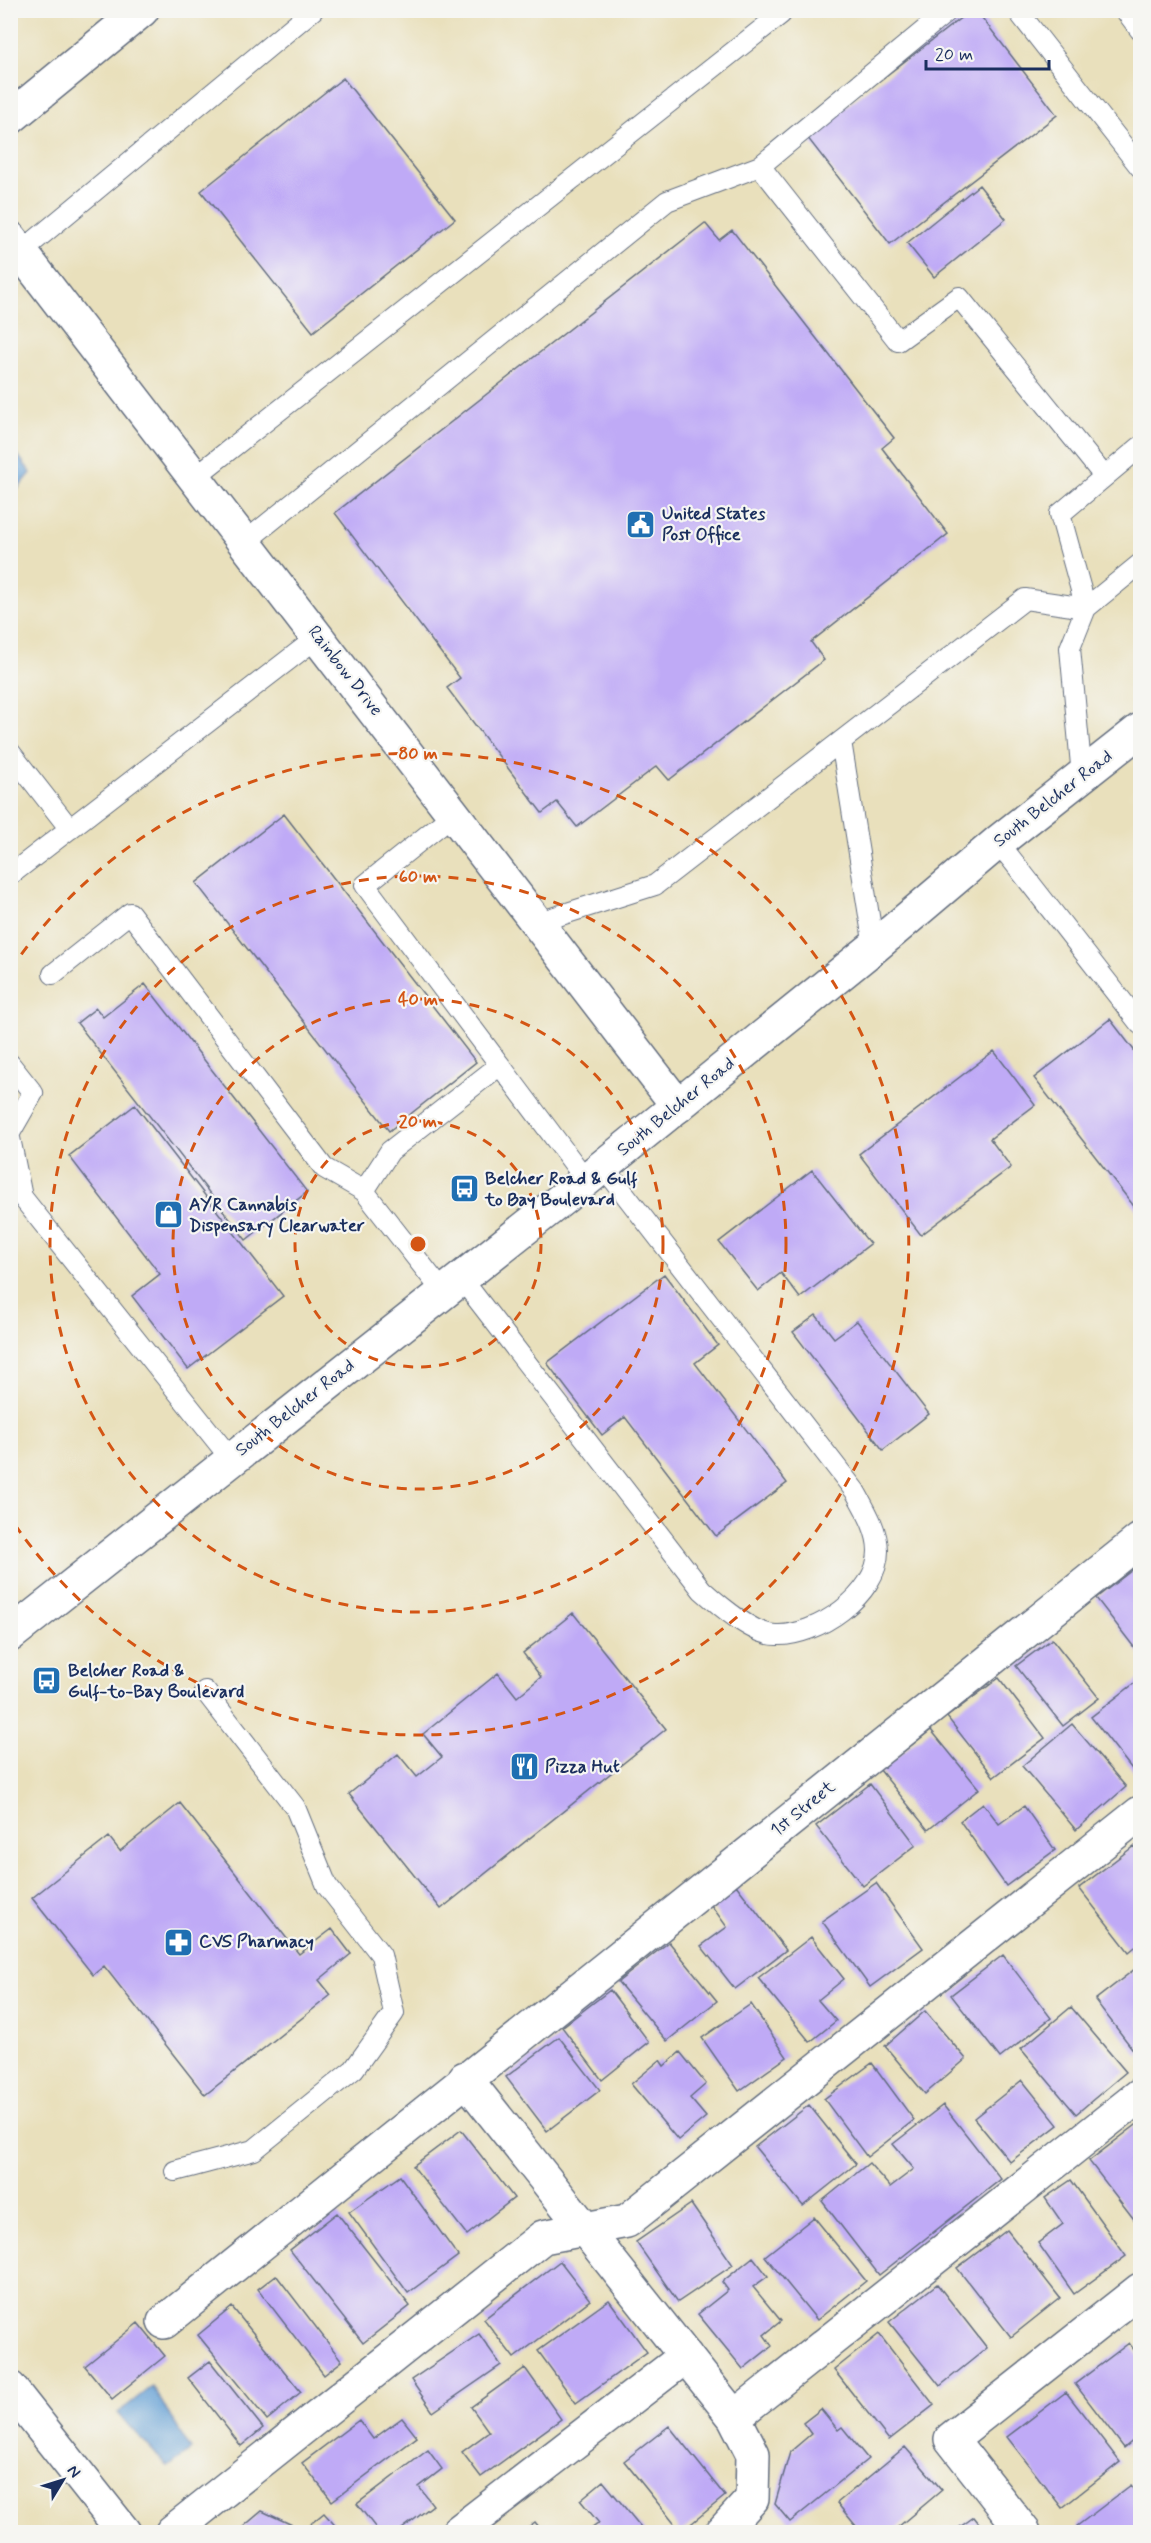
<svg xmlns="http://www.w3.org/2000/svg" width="1151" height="2543" viewBox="0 0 1151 2543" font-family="Mynerve,sans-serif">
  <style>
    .water { fill: #65a0d5; stroke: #40689a; stroke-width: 1.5 }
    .building { fill: #bfaaf6 }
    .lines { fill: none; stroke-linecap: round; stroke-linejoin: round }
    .lane-casing { stroke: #636d7f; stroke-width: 22 }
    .street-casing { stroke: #636d7f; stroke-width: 36 }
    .secondary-casing { stroke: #636d7f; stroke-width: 36 }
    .primary-casing { stroke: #636d7f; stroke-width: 36 }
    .lane { stroke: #fff; stroke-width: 20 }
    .street { stroke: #fff; stroke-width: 33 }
    .secondary { stroke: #fff; stroke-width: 33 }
    .primary { stroke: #fff; stroke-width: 33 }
    .ring { fill: none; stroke: #d45514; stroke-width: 3; stroke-dasharray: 10 8 }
    .labels { text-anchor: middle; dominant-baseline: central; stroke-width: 4.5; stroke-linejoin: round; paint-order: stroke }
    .poi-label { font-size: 18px; font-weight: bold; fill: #1b2f5e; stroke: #f6f6f2; text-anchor: start }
    .street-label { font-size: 18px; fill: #1b2f5e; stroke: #f6f6f2 }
    .centre { fill: #d45514; stroke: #f6f6f2; stroke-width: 3 }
    .ring-label { font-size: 18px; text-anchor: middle; font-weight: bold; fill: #d45514; stroke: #f6f6f2; stroke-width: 4.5; stroke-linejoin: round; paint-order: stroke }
  </style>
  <rect width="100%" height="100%" fill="#f6f6f2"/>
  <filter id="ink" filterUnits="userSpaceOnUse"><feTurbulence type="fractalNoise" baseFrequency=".0167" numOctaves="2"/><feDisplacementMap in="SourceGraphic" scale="12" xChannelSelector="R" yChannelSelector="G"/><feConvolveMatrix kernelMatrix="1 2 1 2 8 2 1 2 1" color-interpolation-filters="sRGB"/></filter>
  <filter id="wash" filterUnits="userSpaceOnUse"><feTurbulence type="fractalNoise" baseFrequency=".008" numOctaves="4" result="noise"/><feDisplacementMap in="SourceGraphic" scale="24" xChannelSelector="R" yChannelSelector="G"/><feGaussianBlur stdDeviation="1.35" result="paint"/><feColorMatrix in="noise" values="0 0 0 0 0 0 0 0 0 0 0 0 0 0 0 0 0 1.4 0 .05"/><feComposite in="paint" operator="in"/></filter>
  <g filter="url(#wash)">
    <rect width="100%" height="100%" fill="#e9e0bc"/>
    <!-- water -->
    <path class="water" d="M11 446 31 473 11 497Z
      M152 2386 191 2450 168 2467 118 2413Z"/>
    <g id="blocks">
      <!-- building -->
      <path class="building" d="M971 10H976L1057 115 890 244 807 137Z
        M343 78 455 219 313 332 201 191Z
        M979 185 1006 219 934 277 907 243Z
        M705 223 719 240 732 230 894 438 882 448 948 534 811 642 824 660 669 780 657 766 577 827 557 802 542 813 447 688 460 678 335 513Z
        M284 814 476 1062 389 1131 196 883Z
        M145 984 307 1192 246 1240 77 1023 96 1008 103 1017Z
        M1110 1019 1140 1058V1214L1034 1078Z
        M994 1051 1035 1105 990 1139 1011 1167 921 1235 859 1154Z
        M135 1105 283 1296 188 1369 132 1296 160 1274 69 1156Z
        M812 1170 870 1244 800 1298 781 1273 758 1291 719 1242Z
        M664 1274 718 1345 695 1363 787 1483 716 1536 625 1417 602 1435 547 1363Z
        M816 1315 834 1338 857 1321 929 1414 883 1450 793 1332Z
        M1140 1564V1655L1096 1598Z
        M573 1613 666 1729 441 1909 349 1794 398 1754 417 1777 442 1757 423 1734 498 1673 517 1697 541 1677 523 1653Z
        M1052 1639 1099 1698 1063 1726 1016 1666Z
        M999 1678 1045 1738 994 1777 947 1717Z
        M1140 1679V1777L1139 1778 1091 1717Z
        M1072 1724 1126 1787 1076 1830 1022 1766Z
        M931 1730 979 1789 928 1830 880 1770Z
        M870 1784 916 1845 863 1886 816 1826Z
        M180 1803 299 1954 332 1929 351 1954 319 1980 331 1995 205 2095 104 1966 93 1975 32 1898 109 1837 120 1851Z
        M983 1803 999 1824 1024 1806 1055 1850 1006 1886 960 1821Z
        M1134 1846 1140 1854V1943L1129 1952 1079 1888Z
        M876 1883 923 1948 870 1987 822 1921Z
        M736 1885 786 1950 735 1989 701 1946 727 1927 711 1905Z
        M811 1937 844 1979 818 2000 836 2021 810 2042 758 1978Z
        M669 1942 717 2001 667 2041 618 1982Z
        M1003 1955 1051 2018 1000 2058 951 1995Z
        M1140 1965V2055L1138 2056 1095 2000Z
        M610 1990 649 2042 602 2080 562 2027Z
        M751 2004 787 2057 739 2091 702 2038Z
        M1071 2007 1126 2072 1076 2114 1021 2049Z
        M925 2011 966 2059 925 2094 885 2046Z
        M559 2037 600 2090 547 2131 506 2077Z
        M680 2052 706 2084 690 2098 706 2117 678 2140 631 2084 660 2060 664 2066Z
        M872 2063 914 2120 867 2157 824 2099Z
        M1022 2080 1058 2125 1010 2162 974 2118Z
        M809 2105 856 2164 803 2206 755 2147Z
        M943 2105 1001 2179 879 2275 822 2201 869 2163 890 2187 914 2169 893 2144Z
        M1140 2122V2227L1089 2161Z
        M461 2130 514 2198 467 2235 413 2166Z
        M400 2176 458 2256 408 2293 349 2212Z
        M1071 2180 1126 2256 1074 2294 1038 2243 1063 2224 1045 2198Z
        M691 2204 733 2265 678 2302 636 2242Z
        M337 2213 410 2306 363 2343 290 2250Z
        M814 2217 866 2281 817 2320 765 2256Z
        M1007 2230 1060 2298 1011 2337 957 2268Z
        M753 2257 768 2276 753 2287 781 2321 764 2335 772 2346 743 2369 698 2314 728 2290 722 2282Z
        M560 2261 590 2300 514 2358 484 2319Z
        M276 2275 342 2361 324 2375 258 2289Z
        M937 2284 987 2348 940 2386 889 2322Z
        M609 2300 647 2352 576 2403 538 2351Z
        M232 2307 301 2392 267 2420 198 2335Z
        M138 2323 165 2356 112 2399 85 2366Z
        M479 2334 501 2365 433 2412 411 2380Z
        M879 2334 934 2405 889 2440 834 2370Z
        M1129 2343 1140 2358V2435L1124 2448 1075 2384Z
        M210 2361 263 2428 241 2446 188 2378Z
        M525 2368 561 2419 481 2477 462 2452 489 2432 471 2407Z
        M1066 2392 1120 2462 1062 2508 1007 2437Z
        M821 2409 838 2430 842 2427 868 2459 790 2522 775 2504 790 2452 811 2434 803 2423Z
        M402 2418 417 2437 332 2501 302 2463 359 2420 373 2439Z
        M669 2426 725 2496 681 2532 624 2461Z
        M905 2447 942 2490 892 2532H861L837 2503Z
        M428 2450 442 2469 419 2487 433 2505 398 2532H379L357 2504Z
        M603 2481 645 2532H587L599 2523 580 2500Z
        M1131 2485 1140 2498V2532H1082L1077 2526Z
        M262 2511 303 2530 324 2513 341 2532H248L243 2527Z
        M974 2517 986 2532H953Z
        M535 2522 543 2532H522Z"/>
    </g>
  </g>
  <g filter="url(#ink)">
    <use href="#blocks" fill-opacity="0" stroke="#636d7f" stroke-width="1.5"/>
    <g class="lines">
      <defs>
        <path id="lane" d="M949 10 760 166 898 341 959 297 1104 476
          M1017 10 1140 167
          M1125 10 1140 30
          M21 252 313 10
          M195 477 781 14 778 10
          M245 542 667 201 760 166
          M1086 608 1060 514 1140 447
          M841 741 874 947
          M10 752 70 829
          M1082 776 1070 648 1086 608 1140 564
          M455 813 365 885 586 1180
          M998 842 1140 1024
          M10 875 318 637
          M539 922 655 885 1025 599 1086 608
          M53 974 130 913 324 1168 364 1191 443 1292
          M10 1064 33 1093 10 1133
          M10 1138 22 1197 231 1459
          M364 1191 390 1151 500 1065
          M461 1278 702 1590C719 1605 753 1635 776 1635 816 1637 878 1595 878 1551 878 1530 865 1509 855 1491L603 1166
          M175 2171 254 2150 354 2069 394 2013 381 1955 327 1886 295 1807 205 1691"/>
        <path id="street" d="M10 118 142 10
          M10 238 678 1106
          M465 2078 734 2417 753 2454 752 2499 722 2532
          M164 2322 1140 1540
          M734 2417 1140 2095
          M172 2532 543 2237 627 2221 1140 1813
          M458 2532 686 2356
          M1024 2532 951 2439 1140 2290"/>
        <path id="secondary" d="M10 1635 586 1180 874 947 998 842 1140 730"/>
        <path id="primary" d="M10 2388 124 2532"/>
      </defs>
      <!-- lane casing -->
      <use href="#lane" class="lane-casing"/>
      <!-- street casing -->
      <use href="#street" class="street-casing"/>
      <!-- secondary casing -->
      <use href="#secondary" class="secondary-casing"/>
      <!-- primary casing -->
      <use href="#primary" class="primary-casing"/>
      <!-- lane -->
      <use href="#lane" class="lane"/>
      <!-- street -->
      <use href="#street" class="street"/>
      <!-- secondary -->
      <use href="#secondary" class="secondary"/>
      <!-- primary -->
      <use href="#primary" class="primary"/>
    </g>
  </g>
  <!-- distance rings -->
  <g class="ring">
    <circle cx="418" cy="1244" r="123"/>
    <circle cx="418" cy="1244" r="245"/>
    <circle cx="418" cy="1244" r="368"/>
    <path d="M11 969A491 491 0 1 1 11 1519"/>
  </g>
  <!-- icons -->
  <defs>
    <symbol id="civic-square" viewBox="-11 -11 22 22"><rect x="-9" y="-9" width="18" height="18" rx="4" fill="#1f6fb2" stroke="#f6f6f2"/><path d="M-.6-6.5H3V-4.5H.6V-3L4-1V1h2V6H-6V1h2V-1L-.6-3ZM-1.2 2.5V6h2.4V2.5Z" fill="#fff"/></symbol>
    <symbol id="bus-square" viewBox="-11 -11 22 22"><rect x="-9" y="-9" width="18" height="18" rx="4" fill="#1f6fb2" stroke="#f6f6f2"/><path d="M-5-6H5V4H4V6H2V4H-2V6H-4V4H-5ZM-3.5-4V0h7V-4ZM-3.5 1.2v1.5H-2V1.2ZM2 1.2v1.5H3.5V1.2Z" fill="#fff"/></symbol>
    <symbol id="shop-square" viewBox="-11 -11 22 22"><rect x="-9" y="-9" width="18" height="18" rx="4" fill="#1f6fb2" stroke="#f6f6f2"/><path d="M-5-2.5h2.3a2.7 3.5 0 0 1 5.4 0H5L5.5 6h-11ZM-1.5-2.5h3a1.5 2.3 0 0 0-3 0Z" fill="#fff"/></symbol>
    <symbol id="restaurant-square" viewBox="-11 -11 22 22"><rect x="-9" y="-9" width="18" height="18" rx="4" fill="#1f6fb2" stroke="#f6f6f2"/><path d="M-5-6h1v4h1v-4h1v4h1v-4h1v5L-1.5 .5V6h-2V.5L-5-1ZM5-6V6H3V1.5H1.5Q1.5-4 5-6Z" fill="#fff"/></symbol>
    <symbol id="pharmacy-square" viewBox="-11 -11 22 22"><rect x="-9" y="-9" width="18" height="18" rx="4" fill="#1f6fb2" stroke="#f6f6f2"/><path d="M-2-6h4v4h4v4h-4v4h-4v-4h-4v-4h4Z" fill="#fff"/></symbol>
  </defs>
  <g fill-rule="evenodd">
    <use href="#civic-square" x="624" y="508" width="33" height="33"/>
    <use href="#bus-square" x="448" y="1172" width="33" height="33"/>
    <use href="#shop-square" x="152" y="1198" width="33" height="33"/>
    <use href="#bus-square" x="30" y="1664" width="33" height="33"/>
    <use href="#restaurant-square" x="508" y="1750" width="33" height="33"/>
    <use href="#pharmacy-square" x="162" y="1926" width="33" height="33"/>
  </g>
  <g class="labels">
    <!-- poi labels -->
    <g class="poi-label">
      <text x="662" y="514">United States<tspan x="662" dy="21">Post Office</tspan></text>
      <text x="485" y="1179">Belcher Road &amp; Gulf<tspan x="485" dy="21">to Bay Boulevard</tspan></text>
      <text x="189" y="1205">AYR Cannabis<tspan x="189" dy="21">Dispensary Clearwater</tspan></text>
      <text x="68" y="1671">Belcher Road &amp;<tspan x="68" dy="21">Gulf-to-Bay Boulevard</tspan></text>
      <text x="545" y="1767">Pizza Hut</text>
      <text x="199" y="1942">CVS Pharmacy</text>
    </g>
    <!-- street labels -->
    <g class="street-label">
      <text transform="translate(345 671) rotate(52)">Rainbow Drive</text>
      <text transform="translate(1053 799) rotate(-38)">South Belcher Road</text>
      <text transform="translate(676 1107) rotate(-39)">South Belcher Road</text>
      <text transform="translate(295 1408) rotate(-38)">South Belcher Road</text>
      <text transform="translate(803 1809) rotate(-39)">1st Street</text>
    </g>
  </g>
  <circle cx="418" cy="1244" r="9" class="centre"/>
  <g class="ring-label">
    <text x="418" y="759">80 m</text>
    <text x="418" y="882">60 m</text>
    <text x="418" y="1005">40 m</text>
    <text x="418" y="1127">20 m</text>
  </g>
  <!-- margin -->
  <rect width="1151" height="2543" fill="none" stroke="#f6f6f2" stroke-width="36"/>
  <!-- north arrow -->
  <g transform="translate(63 2480) rotate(52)" stroke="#f6f6f2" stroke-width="4.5" paint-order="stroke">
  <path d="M0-4.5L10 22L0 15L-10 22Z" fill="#1b2f5e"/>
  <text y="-9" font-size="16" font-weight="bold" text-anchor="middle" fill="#1b2f5e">N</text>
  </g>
  <!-- scale -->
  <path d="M926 60v9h123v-9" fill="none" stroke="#1b2f5e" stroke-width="3"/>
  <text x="935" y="60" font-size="18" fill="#1b2f5e" stroke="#f6f6f2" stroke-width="4.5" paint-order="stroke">20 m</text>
</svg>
